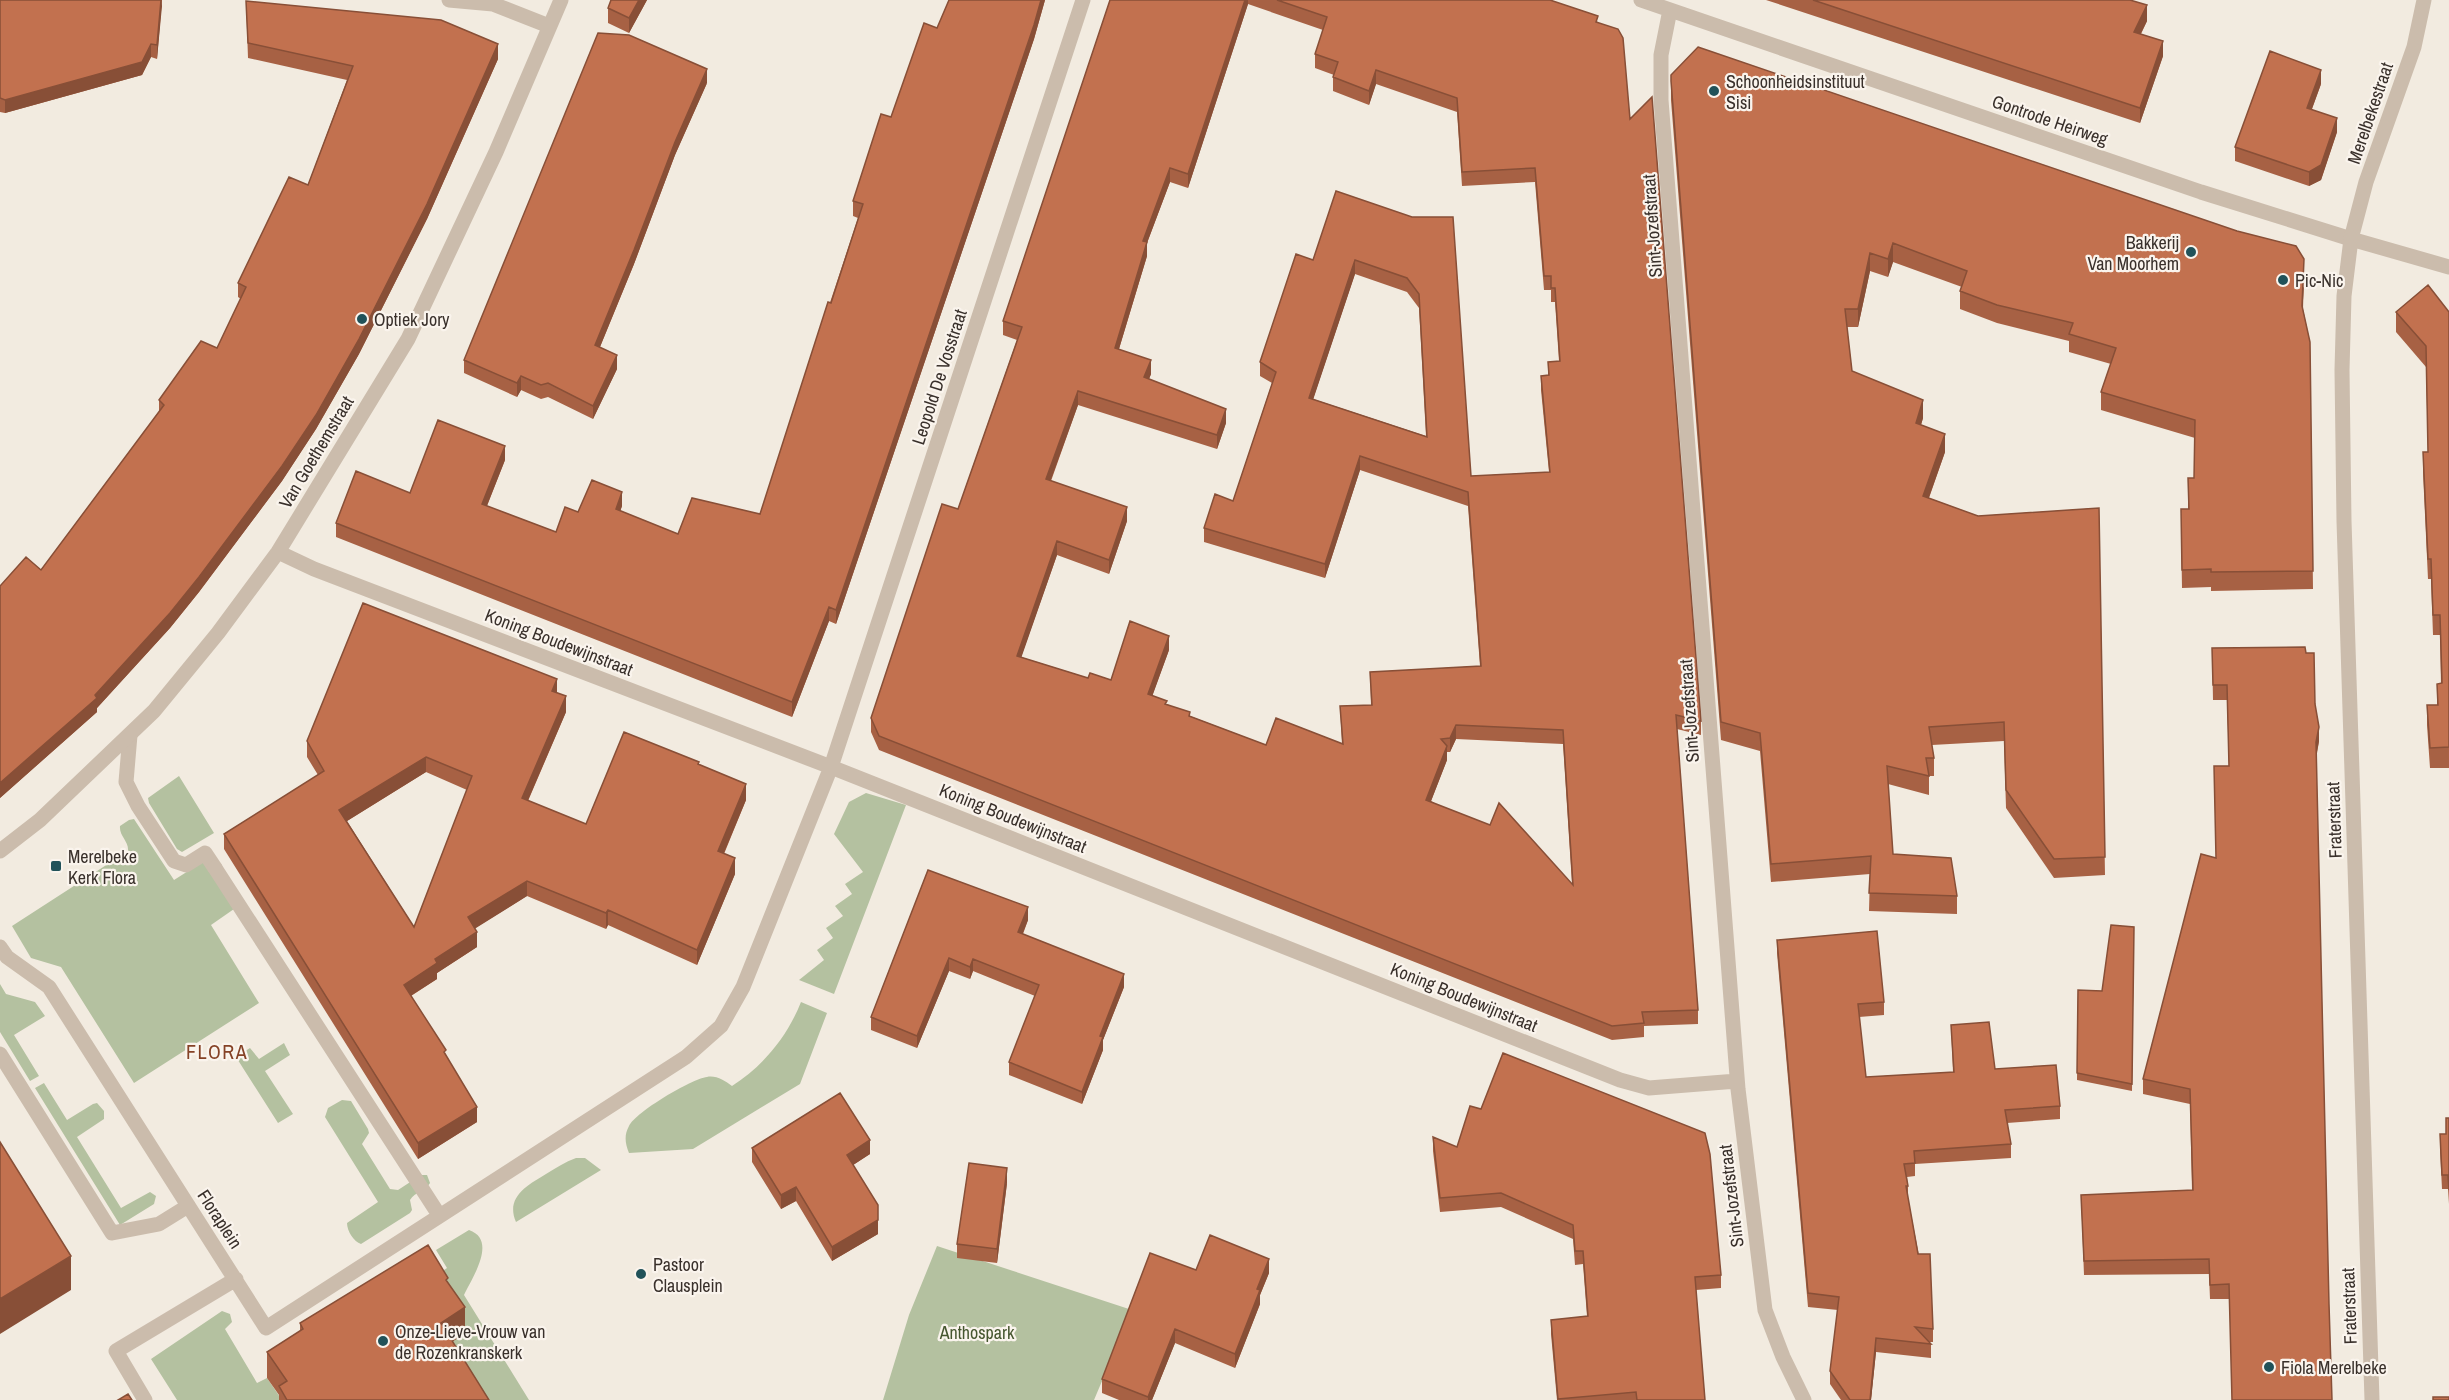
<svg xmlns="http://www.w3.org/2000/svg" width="2449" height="1400" viewBox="0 0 2449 1400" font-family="'Archivo Narrow',sans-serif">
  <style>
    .green { fill: #b4c1a0 }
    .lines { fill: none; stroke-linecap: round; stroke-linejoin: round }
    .service { stroke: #cbbcac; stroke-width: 15 }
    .pedestrian { stroke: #cbbcac; stroke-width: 15 }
    .minor { stroke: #cbbcac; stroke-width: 15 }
    .tertiary { stroke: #cbbcac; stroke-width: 15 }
    .wall { fill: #a76144; fill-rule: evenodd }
    .shaded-wall { fill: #884f37 }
    .building { fill: #c2714f; stroke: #884f37; stroke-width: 1.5; fill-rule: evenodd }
    .poi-dot { fill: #215259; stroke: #faf4ed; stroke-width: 2 }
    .labels { text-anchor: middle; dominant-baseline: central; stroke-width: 4.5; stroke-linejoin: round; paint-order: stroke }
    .poi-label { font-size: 18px; fill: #39302b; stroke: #faf4ed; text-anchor: start }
    .street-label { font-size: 18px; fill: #39302b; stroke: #faf4ed }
    .park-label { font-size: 18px; fill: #46562f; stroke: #faf4ed }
    .neighbourhood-label { font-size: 20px; letter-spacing: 1.5px; fill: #854226; stroke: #faf4ed }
  </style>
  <rect width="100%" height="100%" fill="#f2ebe0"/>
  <!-- green -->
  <path class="green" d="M179 776 214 833 182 852 177 849 149 803 148 798Z
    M866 793 906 805 834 994 799 980 824 960 817 950 833 938 826 928 843 916 835 906 852 894 845 884 863 872 834 834 849 802Z
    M134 819 174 880 204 861 234 909 211 925 259 1003 134 1083 61 967 31 958 12 926 128 851C129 841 119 836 120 826L129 820Z
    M0 984 6 994 35 1002 45 1016 14 1035 39 1076 30 1081 0 1032Z
    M801 1002 827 1013 800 1084 693 1149 629 1153C625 1143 624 1135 629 1126 636 1112 691 1079 707 1077 716 1075 725 1081 732 1086 764 1065 787 1037 801 1002Z
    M284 1043 290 1055 265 1071 293 1114 278 1123 236 1057 250 1048 259 1059Z
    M44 1083 67 1120 93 1104 97 1103 104 1111V1119L77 1137 121 1208 150 1192 156 1196 154 1204 120 1225 35 1088Z
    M342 1100 351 1101 368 1129 369 1133 362 1144 390 1189 398 1190 421 1175H427L430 1183C425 1191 415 1192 410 1200L412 1210 410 1213 361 1244C354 1242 347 1231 347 1223L378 1202 325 1117 328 1108Z
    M576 1158H585L601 1170 516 1222C505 1197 528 1185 546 1174 556 1168 565 1162 576 1158Z
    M469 1230C498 1240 472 1278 464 1295L529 1400H472L458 1375 432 1278 447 1268 436 1250Z
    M937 1246 1132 1310 1094 1400H883L909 1315Z
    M222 1311 230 1314 232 1322 225 1329 257 1383 267 1378 282 1400H177L151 1359Z"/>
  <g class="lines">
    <!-- service -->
    <path class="service" d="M0 1054 112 1233 159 1224 188 1206"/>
    <!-- pedestrian -->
    <path class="pedestrian" d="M130 735 126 782 138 806 174 861 186 865 205 853 215 868"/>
    <!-- minor -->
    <path class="minor" d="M449 0 493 4 549 26
      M1641 0 2201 192 2351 239
      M1670 10 1661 55V100L1738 1089 1765 1310 1783 1357 1804 1400
      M278 552 314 569 831 767 1620 1080 1649 1088 1737 1081
      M0 851 40 820 154 711 218 633 278 552 408 339 496 152 561 0
      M215 868 439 1215
      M0 947 7 957 49 987 266 1328 686 1057 721 1026 743 987 831 767 1083 0
      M145 1400 116 1351 236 1279"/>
    <!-- tertiary -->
    <path class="tertiary" d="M2351 239 2449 267
      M2372 1400 2344 521 2342 370 2344 296 2351 239 2366 182 2414 47 2424 0"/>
  </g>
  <!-- wall -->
  <path class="wall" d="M0 0H162L157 59 151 57 142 75 5 113 0 112Z
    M611 0H647L629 33 608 23V8Z
    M949 0H1045L1034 39 836 624 829 621 792 717 336 537V523L410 493 505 460 487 506 556 532 578 512 622 506 620 511 678 534 760 514 858 218 853 216V201L891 117 937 28Z
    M1110 0H1550L1598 22 1630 119 1701 721V735L1677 729 1698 1010V1024L1644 1026V1037L1612 1040 879 750 871 732V718L958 509 1017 340 1003 335V321ZM1248 4 1323 30 1315 54V68L1334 75 1333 77V91L1369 105 1376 84 1457 112 1462 186 1535 182 1544 290H1551V302H1555L1559 361 1548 362V375L1541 376V390L1549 472 1471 476 1412 217 1313 260 1260 362V376L1272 383 1233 501 1204 528V542L1325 578 1360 470 1468 506 1480 666 1370 672 1371 705 1340 706 1342 744 1266 745 1190 716 1167 704 1152 696 1169 650 1111 680 1088 678 1021 657 1057 555 1109 574 1127 521 1051 481 1078 405 1217 449 1226 423 1149 379 1151 374 1119 349 1147 256V243L1170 182 1188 188ZM1355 274 1407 292 1419 308 1426 436 1313 399ZM1456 739 1563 744 1572 884 1431 801 1447 760V752H1450Z
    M1766 0H2131L2147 21 2141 34 2163 56 2140 123Z
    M246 1 498 59 427 219 359 354 316 429 282 481 199 592 170 628 97 708V712L0 798V586L41 570 159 412V400L217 348 241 299 238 297V283L308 185 347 80 248 58Z
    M1671 75 2304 277 2303 309 2310 342 2313 589 2211 591V587L2182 588 2181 527 2188 509V478H2194L2195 438 2101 410V392L2111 364 2069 352V341L1997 323 1960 309V291L1962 287 1893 262 1888 277 1870 271 1858 327H1847L1852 371 1923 418 1921 425 1945 452 1929 498 1978 516 2099 508 2105 875 2054 878 2006 808 2004 741 1932 745 1934 758V776H1929V795L1888 784 1893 854 1957 896V914L1869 911 1870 874 1771 882 1760 751 1721 740 1671 100Z
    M707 83 675 155 634 264 600 347 617 369 593 419 548 397 541 399 521 390 517 397 464 373V360Z
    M2321 84 2312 109 2337 132 2321 180 2309 186 2235 161V147Z
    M2396 312H2449V768H2430L2427 725V705H2437V684H2441L2440 635H2433L2431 579H2428L2423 472V452H2428L2426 367 2396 332Z
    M2212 648 2306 653 2315 704 2319 741 2229 1299H2210L2209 1274 2084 1275 2081 1195 2192 1190 2190 1104 2143 1094V1079L2216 858 2229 766 2227 700H2213Z
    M557 693 566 712 528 801 586 824 699 765 746 800 724 854 735 874 697 965 608 925 606 929 527 896 475 928 477 947 437 973V979L411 996 446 1056 477 1122 418 1159 224 849V834L318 775 307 757V741ZM426 772 467 790 414 927 347 821Z
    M928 870 1028 920 1023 934 1124 987 1103 1040V1050L1082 1104 1009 1075V1062L1035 996 973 971 970 979 949 971 917 1048 871 1030V1017Z
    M2134 927 2132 1091 2077 1080 2078 990 2102 991Z
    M1777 940 1884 1002V1015L1859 1017 1866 1077 1953 1072 1951 1025 1995 1069 2060 1106V1119L2007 1123 2011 1144V1158L1915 1164V1176L1907 1177 1908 1186V1198L1933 1329V1342H1929L1931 1344V1358L1876 1352 1871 1400H1841L1830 1384V1371L1838 1310 1808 1307 1777 953Z
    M2449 1118V1204L2448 1189H2442L2440 1149V1134H2446Z
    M1433 1137 1721 1275V1288L1696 1290 1705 1400H1557L1551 1334V1320L1587 1316 1583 1264 1575 1265 1573 1239 1501 1207 1440 1212 1433 1151Z
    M752 1148 870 1154 853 1165 878 1234 832 1261 796 1201 781 1209 752 1162Z
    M1007 1183 997 1263 957 1258V1244Z
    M1196 1270 1269 1273 1260 1295V1304L1235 1368 1175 1343 1152 1400H1119L1102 1393V1379Z
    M448 1283 465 1333 452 1342 489 1400H279V1395L267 1378V1352L300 1331V1323Z"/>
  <!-- shaded-wall -->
  <path class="shaded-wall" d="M161 0 162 6 157 59V45Z
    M639 0H647L629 33V18Z
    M1041 0H1045L1034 39 836 624V610Z
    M1245 0H1248V4L1188 188V174Z
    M2147 5V21L2134 47V32Z
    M2163 41V56L2140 123V108Z
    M151 44V57L142 75 5 113V100Z
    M498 44V59L427 219 359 354 316 429 282 481 199 592 170 628 97 708V712L0 798V783L95 695Z
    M707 69V83L675 155 634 264 595 359V345L675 142Z
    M1376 70V84L1369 105V91Z
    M2321 70V84L2307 122V108Z
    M2337 118V132L2321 180 2309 186V172Z
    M1170 168V182L1147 243V256L1115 362V348L1143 241Z
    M1893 243V262L1888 277V259Z
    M1870 253V271L1858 327V309Z
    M2304 259V277L2302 324V306Z
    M1355 260V274L1309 412V398Z
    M617 355V369L593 419V406Z
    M1151 360V374L1144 391V377Z
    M521 376V390L517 397V383Z
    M1078 391V405L1046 493V479Z
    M1923 400V418L1916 441V423Z
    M1226 409V423L1217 449V435Z
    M1945 434V452L1923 514V496Z
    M505 446V460L482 518V504Z
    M1360 456V470L1325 578V564Z
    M622 492V506L616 524V509Z
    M1127 507V521L1109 574V560Z
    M1057 541V555L1017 670V656Z
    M829 607V621L792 717V702Z
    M1169 636V650L1148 708V694Z
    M557 679V695L552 691Z
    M566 696V712L522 814V798Z
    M1456 725V739L1450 752V738Z
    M2319 727V741L2316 757V742Z
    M1447 746V760L1426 814V800Z
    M426 757V772L339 826V810Z
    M746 784V800L718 867V851Z
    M735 858V874L697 965V950Z
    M527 881V896L468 933V917Z
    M1028 907V920L1018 945V932Z
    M608 910V925L606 929V913Z
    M477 932V947L437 973V979L404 1000V985L435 959Z
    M949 958V971L917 1048V1036Z
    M973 959V971L970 979V967Z
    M1124 974V987L1103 1040V1050L1082 1104V1092L1100 1036Z
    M477 1107V1122L418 1159V1143Z
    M870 1140V1154L847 1169V1155Z
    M1007 1168V1183L997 1263V1249Z
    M796 1187V1201L781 1209V1195Z
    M878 1220V1234L832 1261V1247Z
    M71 1256V1290L0 1334V1299Z
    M1269 1259V1273L1260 1295V1304L1235 1368V1354L1257 1289Z
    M465 1307V1333L441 1349V1323Z
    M1175 1329V1343L1152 1400H1148V1397Z
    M1876 1338V1352L1871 1400H1870Z"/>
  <!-- building -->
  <path class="building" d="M0 0H161L157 45 151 44 142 62 5 100 0 98Z
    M611 0H639L629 18 608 8Z
    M949 0H1041L1034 25 836 610 829 607 792 702 336 523 356 471 410 493 438 420 505 446 482 504 556 532 565 507 578 512 592 480 622 492 616 509 678 534 692 498 760 514 828 302 831 303 863 204 853 201 881 114 891 117 924 23 937 28Z
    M1110 0H1245L1188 174 1170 168 1143 241 1147 242 1115 348 1151 360 1144 377 1226 409 1217 435 1078 391 1046 479 1127 507 1109 560 1057 541 1017 656 1088 678 1090 673 1111 680 1130 621 1169 636 1148 694 1167 701 1165 704 1190 712 1189 716 1266 745 1276 718 1343 744 1340 706 1372 705 1370 672 1481 666 1468 492 1360 456 1325 564 1204 528 1215 494 1233 501 1276 372 1260 362 1296 254 1313 260 1336 191 1412 217H1453L1471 476 1550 472 1541 376 1549 375 1548 362 1560 361 1555 288H1551V276H1544L1535 168 1462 172 1457 98 1376 70 1369 91 1333 77 1338 62 1315 54 1327 17 1277 0H1550L1598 16 1596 22 1618 29 1623 38 1630 119 1652 97 1701 721 1676 715 1698 1010 1642 1012 1644 1023 1612 1026 879 736 871 718 942 504 958 509 1022 327 1003 321ZM1355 260 1407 278 1419 294 1427 437 1309 398ZM1456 725 1563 730 1573 885 1499 803 1490 825 1426 800 1447 746 1441 739 1450 738Z
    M1813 0H2130L2147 5 2134 32 2163 41 2140 108Z
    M246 1 441 20 498 44 427 204 359 339 316 415 282 466 199 577 170 613 95 695 97 698 0 783V586L26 557 41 570 164 405 159 400 201 341 217 348 246 287 238 283 289 177 308 185 353 66 248 43Z
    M598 33 629 35 707 69 675 142 634 250 595 345 617 355 593 406 548 383 541 385 521 376 517 383 464 360Z
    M1698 47 2237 231 2296 246 2304 259 2302 306 2310 342 2313 571 2211 572V569L2182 570 2181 509H2189L2188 478H2194L2195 420 2101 392 2116 348 2069 334 2073 323 1997 305 1960 291 1967 271 1893 243 1888 259 1870 253 1858 309H1845L1852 371 1923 400 1916 423 1945 434 1923 496 1978 516 2099 508 2105 857 2054 859 2006 790 2004 722 1929 727 1934 758H1926L1929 776 1887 766 1893 854 1951 858 1957 896 1869 893 1871 856 1771 864 1760 733 1721 722 1671 81V75Z
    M2270 51 2321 70 2307 108 2337 118 2321 165 2309 172 2235 147Z
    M2428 285 2449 312V747L2430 748 2427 705H2438L2437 684 2442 683 2440 615H2433L2431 559H2428L2423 452H2428L2426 346 2396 312Z
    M363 603 557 679 552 691 566 696 522 798 586 824 624 732 699 762 698 764 746 784 718 851 735 858 697 950 608 910 606 913 527 881 468 917 477 932 435 959 437 963 404 985 446 1050 444 1052 477 1107 418 1143 224 834 324 771 307 741ZM426 757 472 776 414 927 339 810Z
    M2305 647 2306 653H2314L2315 704 2319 727 2316 742 2329 1304 2332 1400H2232L2229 1284 2210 1285 2209 1259 2084 1261 2081 1195 2193 1190 2190 1089 2143 1079 2201 854 2216 858 2214 766H2229L2227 685H2213L2212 648Z
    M928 870 1028 907 1018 932 1124 974 1100 1036 1103 1037 1082 1092 1009 1062 1039 985 973 959 970 967 949 958 917 1036 871 1017Z
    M2111 925 2134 927 2132 1084 2077 1073 2078 990 2102 991Z
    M1877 931 1884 1002 1858 1004 1866 1077 1954 1072 1951 1025 1989 1022 1995 1069 2056 1065 2060 1106 2005 1110 2011 1144 1914 1151 1915 1163 1904 1164 1908 1186H1906L1918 1254H1930L1933 1329 1915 1327 1931 1344 1876 1338 1870 1400H1850L1830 1371 1839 1297 1808 1293 1777 940Z
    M1503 1053 1705 1133 1710 1154 1721 1275 1695 1277 1705 1400H1637L1636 1392 1558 1399 1551 1320 1588 1316 1583 1251H1575L1573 1225 1501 1193 1440 1198 1433 1137 1457 1147 1470 1106 1481 1109Z
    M840 1093 870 1140 847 1155 878 1205V1220L832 1247 796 1187 781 1195 752 1148Z
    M2446 1118H2449V1190L2448 1175H2442L2440 1134H2446Z
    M0 1142 71 1256 0 1299Z
    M969 1163 1007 1168 997 1249 957 1244Z
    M1210 1235 1269 1259 1257 1289 1260 1290 1235 1354 1175 1329 1148 1397 1102 1379 1150 1253 1196 1270Z
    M428 1245 448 1278 446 1280 465 1307 441 1323 489 1400H287L279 1386 287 1381 267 1352 303 1329 300 1323Z
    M128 1394 132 1400H118Z
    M2433 1397H2449V1400H2433Z"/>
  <!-- markers -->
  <g class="poi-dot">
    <circle cx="1714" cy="91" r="6"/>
    <circle cx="2191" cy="252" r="6"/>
    <circle cx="2283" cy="280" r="6"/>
    <circle cx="362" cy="319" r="6"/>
    <rect x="50" y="860" width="12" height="12" rx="3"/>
    <circle cx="641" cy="1274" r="6"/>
    <circle cx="383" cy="1341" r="6"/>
    <circle cx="2269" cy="1367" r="6"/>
  </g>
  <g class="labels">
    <!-- poi labels -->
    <g class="poi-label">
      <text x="1726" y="81">Schoonheidsinstituut<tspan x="1726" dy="21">Sisi</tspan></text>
      <text x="2179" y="242" text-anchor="end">Bakkerij<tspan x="2179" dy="21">Van Moorhem</tspan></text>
      <text x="2295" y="280">Pic-Nic</text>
      <text x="374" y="319">Optiek Jory</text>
      <text x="68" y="856">Merelbeke<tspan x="68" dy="21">Kerk Flora</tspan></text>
      <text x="653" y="1264">Pastoor<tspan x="653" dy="21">Clausplein</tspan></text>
      <text x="395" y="1331">Onze-Lieve-Vrouw van<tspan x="395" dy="21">de Rozenkranskerk</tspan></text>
      <text x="2281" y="1367">Fiola Merelbeke</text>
    </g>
    <!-- street labels -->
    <g class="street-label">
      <text transform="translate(2370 113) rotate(-71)">Merelbekestraat</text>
      <text transform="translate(2050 120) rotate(19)">Gontrode Heirweg</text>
      <text transform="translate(1652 226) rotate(-94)">Sint-Jozefstraat</text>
      <text transform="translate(939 377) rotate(-72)">Leopold De Vosstraat</text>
      <text transform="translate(316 452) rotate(-59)">Van Goethemstraat</text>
      <text transform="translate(559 642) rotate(21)">Koning Boudewijnstraat</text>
      <text transform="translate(1689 711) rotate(-94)">Sint-Jozefstraat</text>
      <text transform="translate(1013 818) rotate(22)">Koning Boudewijnstraat</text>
      <text transform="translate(2334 820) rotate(-92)">Fraterstraat</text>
      <text transform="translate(1464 997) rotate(22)">Koning Boudewijnstraat</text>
      <text transform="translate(1731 1196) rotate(-97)">Sint-Jozefstraat</text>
      <text transform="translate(220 1219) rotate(57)">Floraplein</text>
      <text transform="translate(2349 1306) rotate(-92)">Fraterstraat</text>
    </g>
    <!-- park labels -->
    <g class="park-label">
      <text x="977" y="1332">Anthospark</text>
    </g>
    <!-- neighbourhood labels -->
    <g class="neighbourhood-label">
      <text x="217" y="1051">FLORA</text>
    </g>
  </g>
</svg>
